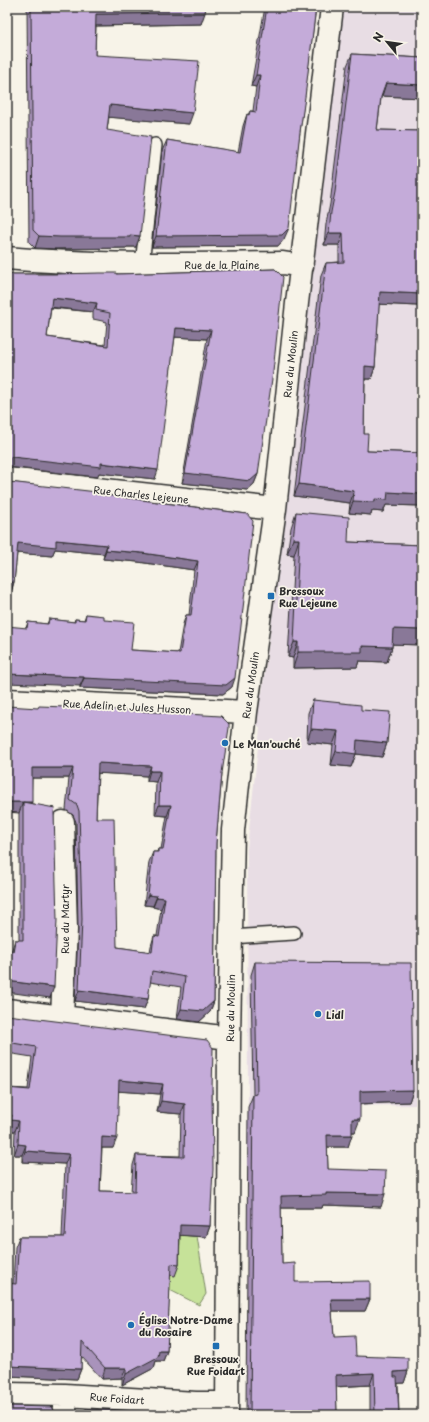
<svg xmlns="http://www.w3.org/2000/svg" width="429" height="1422" viewBox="0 0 429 1422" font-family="'Playpen Sans',sans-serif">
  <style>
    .built { fill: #e8dde4 }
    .green { fill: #c6e299; stroke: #788662 }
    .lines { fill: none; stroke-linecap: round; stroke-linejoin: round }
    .service-casing { stroke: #2b2b2b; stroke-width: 16 }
    .minor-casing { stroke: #2b2b2b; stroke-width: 25 }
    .service { stroke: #f7f3e8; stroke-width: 13 }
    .minor { stroke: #f7f3e8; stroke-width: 22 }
    .wall { fill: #a993bb; stroke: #2b2b2b; fill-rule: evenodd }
    .shaded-wall { fill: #897898; stroke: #2b2b2b }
    .building { fill: #c4abd9; stroke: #2b2b2b; fill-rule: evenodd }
    .poi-dot { fill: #1f6fb2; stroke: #f7f3e8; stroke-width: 1.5 }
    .labels { text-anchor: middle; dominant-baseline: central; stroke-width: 3.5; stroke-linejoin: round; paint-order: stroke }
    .street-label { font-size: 10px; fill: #2b2b2b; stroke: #f7f3e8 }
    .poi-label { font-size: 10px; font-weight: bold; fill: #2b2b2b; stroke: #f7f3e8; text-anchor: start }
  </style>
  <rect width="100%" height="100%" fill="#f7f3e8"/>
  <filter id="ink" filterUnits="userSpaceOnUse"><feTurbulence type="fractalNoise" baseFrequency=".025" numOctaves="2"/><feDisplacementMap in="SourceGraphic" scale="8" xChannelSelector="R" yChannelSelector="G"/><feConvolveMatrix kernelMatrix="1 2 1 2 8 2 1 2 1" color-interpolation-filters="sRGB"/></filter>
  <g filter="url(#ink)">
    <!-- built -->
    <path class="built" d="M335 7H422V1105L248 1107 247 849 260 728 246 712 262 693 286 514Z"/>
    <!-- green -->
    <path class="green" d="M176 1235 197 1236 206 1294 199 1305 166 1288 167 1274 175 1275Z"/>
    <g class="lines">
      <defs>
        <path id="service" d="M142 265 155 145
          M231 937 294 933"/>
        <path id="minor" d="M7 258C99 266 191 264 283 263L302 266
          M7 479 275 509
          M7 700 246 712
          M7 1010 229 1038
          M62 1016 66 930 63 822
          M7 1394 65 1395 196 1403H227
          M65 1395V1415
          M227 1415 229 1038 233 830 246 712 275 509 297 303 332 7"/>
      </defs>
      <!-- service casing -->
      <use href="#service" class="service-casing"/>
      <!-- minor casing -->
      <use href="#minor" class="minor-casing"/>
      <!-- service -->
      <use href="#service" class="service"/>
      <!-- minor -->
      <use href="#minor" class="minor"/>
    </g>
    <!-- wall -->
    <path class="wall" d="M27 7H206L201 24 96 26 95 55 189 124 109 117 107 130 140 236 136 247H127L126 248 56 249 35 248 29 242Z
      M265 7H316L300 132 284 239 278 246 152 247 162 151 167 140 238 152 243 126 247 114 248 115 250 111H253L256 87 251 86Z
      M352 54 422 58V98L382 96 381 98 377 130 419 131 422 118V295L418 306 379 304 375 367 371 379H365L364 434 367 451 422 453V506L386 505 383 512 372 511 371 515 349 513 350 503 294 496 321 275 326 263 339 262V245H324L326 224 330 204 347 66Z
      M275 269 258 474 254 484 247 490 182 483 207 339 175 337 155 479 99 473 97 477 8 467 7 274H117ZM51 308 93 312V319L107 322 105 345 47 337Z
      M9 482 247 514 232 687 223 694 80 688V686L26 628 28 622 47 624 49 619 74 622 75 619 84 620 86 614 104 620 131 650 178 653 183 624 186 615H189L194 570 138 562 103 559 104 554 55 549 52 556 17 553 14 582 11 592Z
      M296 512 348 542 422 545V645L392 644V647L387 662 359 661 357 667 293 668V658L288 657 294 555 287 554 291 528Z
      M313 700 361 710 387 743 382 757 356 754 351 767 331 765 333 745 307 742 308 713Z
      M7 706 222 773 216 843 214 1001 210 1012 199 1022 177 1019 181 987 150 982 148 999 144 1009 75 1001 78 930 76 822 73 815 66 810 69 778H32L31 804 54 812 50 998 11 952 15 940H19V813ZM98 773 147 776V781L156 782 155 815 167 816 161 849H158L157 852H153L149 862 144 905 153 906V907L161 909 157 936H154L151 946 150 952 117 947 96 818Z
      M255 962 413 1090 409 1102 360 1104 355 1132H352L348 1147H327L328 1169 381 1207 323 1205 322 1208H281L282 1264 295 1282 370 1299 365 1311H332L334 1337 356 1356 408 1371 404 1383H398L399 1415H370V1385L336 1387 337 1415H246L248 1107 253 1095 251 975Z
      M7 1015 212 1089 210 1226 206 1237 180 1235 179 1265 175 1276 170 1275 167 1351 163 1361H156L154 1368 122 1385V1378L102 1379 81 1356V1369L77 1379 7 1376V1283L13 1284 15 1247 19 1237H62L65 1164 22 1162V1155H14L15 1131H7V1088L28 1089 32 1057 7 1053ZM118 1091 160 1094 157 1112 181 1114 180 1156 136 1155 133 1165 131 1192 100 1191 102 1148H113Z"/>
    <!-- shaded-wall -->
    <path class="shaded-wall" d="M205 13 201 24 92 26 96 14Z
      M256 75H260L256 87 251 86Z
      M386 83 422 85V98L382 96Z
      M110 105 193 113 189 124 106 117Z
      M289 228 284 239 278 246 152 247 156 236Z
      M329 233H343L339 245H324Z
      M39 236 130 235 140 236 136 247H127L126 248 56 249 35 248Z
      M380 292 422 294V295L418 306 376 304Z
      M52 298 97 303 93 312 49 307Z
      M176 328 211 330 207 339 173 337Z
      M365 366 375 367 371 379H361Z
      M12 457 101 463 158 470 155 479 99 473 97 477 7 467V458Z
      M185 473 258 474 254 484 247 490 182 483Z
      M299 484 354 491 350 503 294 496Z
      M388 492 422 494V506L386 505 383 512 372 511 371 515 349 513 353 501Z
      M293 539H299L294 555 287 554Z
      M56 540 107 545 104 554 55 549 52 556 15 553 18 543Z
      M106 550 142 553 198 561 194 570 138 562 103 559Z
      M7 582H14L11 592 7 591Z
      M393 629 422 630V645L388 644Z
      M294 642H298L293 658 288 657Z
      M362 646 392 647 387 662 359 661 357 667 293 668 298 652Z
      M7 674 84 677 80 686 7 683Z
      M84 678H235L232 687 223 694 80 688Z
      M311 729 338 731 333 745 307 742Z
      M357 740 387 743 382 757 356 754 351 767 331 765 336 751Z
      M98 763 151 766 147 776 94 773Z
      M32 768H73L69 778H28Z
      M150 771H160L156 782 147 781Z
      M7 802H32L28 813 23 802 19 813 7 812Z
      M159 805H171L167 816 155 815Z
      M148 895 157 896 153 906 144 905Z
      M157 897 165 898 161 909 153 907Z
      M7 981 54 987 50 998 7 992Z
      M79 990 148 999 144 1009 75 1001Z
      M214 1001 210 1012 199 1022 177 1019 181 1009Z
      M119 1080 163 1084 160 1094 115 1091Z
      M413 1090 409 1102 355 1104 360 1091Z
      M161 1101 185 1104 181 1114 157 1112Z
      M12 1115 8 1126H7V1116Z
      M352 1119H360L355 1132H347Z
      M11 1120 19 1121 15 1131H7Z
      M327 1135H352L348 1147H322Z
      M102 1137 117 1138 113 1148H99Z
      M18 1144 26 1145 22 1155H14Z
      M25 1151 69 1154 65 1164 22 1162Z
      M326 1193 385 1194 381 1207 323 1205 322 1208H277L281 1196Z
      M180 1225 210 1226 206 1237 176 1235Z
      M331 1299H370L365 1311H327Z
      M159 1351H167L163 1361H156L154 1368 122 1385 126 1374Z
      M7 1366 81 1369 77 1379 7 1376Z
      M105 1368H126L122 1378 102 1379Z
      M408 1371 404 1383 389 1384 394 1372Z
      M374 1373 370 1385 331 1387 336 1375Z"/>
    <!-- building -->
    <path class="building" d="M31 7H206L205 13 96 14 95 55 199 61 193 113 110 105 107 130 151 137 140 236 130 235V237H60L39 236 33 230Z
      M267 7H316L305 97 300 132 289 228 282 235 156 236 167 140 240 152 247 114 249 115 250 111 256 112 260 75H256Z
      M352 54 422 58V85L386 83 381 97 377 130 421 131 422 128V294L380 292 375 367 365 366 364 434H368L367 451 422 453V494L388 492 387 500 375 499V502L353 501 354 491 299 484 326 263 344 262 343 233H329L331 212 335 192Z
      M275 269 283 277 273 372 258 474 250 481 185 473 211 330 176 328 158 470 101 463V467L12 457 7 458V274H54L100 273H117V274ZM52 298 97 303 96 310 110 313 108 346 47 337Z
      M7 481 9 482 97 492V494L247 514 253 521 235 678 226 685 84 678V677L7 674V626L27 628 28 622 48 624 49 619 75 622V619L85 620 86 614 104 616V620L134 622 131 650 180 653 186 615H191L198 561 142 553 106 550 107 545 56 540V547L18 543 14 582H7Z
      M296 512 349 517 348 542 422 545V630L393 629 392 647 362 646V652H298V642H294L299 539H293Z
      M313 700 361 705V710L390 712 387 743 357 740 356 754 336 751 338 731 311 729Z
      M7 706 38 708 39 706 66 707 221 716 229 724V728L222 773 216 843 214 1001 203 1011 181 1009 185 977 152 971 148 999 79 990 82 919 79 811 77 805 70 800 73 768H32V802H7ZM98 763 151 766 150 771H160L159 805H171L163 849H158V852H153L148 895 157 896V897L165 898 159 937 154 936 152 952 117 947 114 818H96Z
      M23 802 55 808 54 812 57 920 54 987 7 981V951L13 952 15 940H23Z
      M255 962 411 963 413 1090 360 1091V1119H352V1135H327L328 1169 386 1171 385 1194 326 1193V1195L281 1196 282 1264 295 1263V1282L370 1281V1299H331L334 1337 355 1336 356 1356 408 1358V1371L394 1372V1377H397L399 1415H375L374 1373 336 1375 337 1415H250L253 1095 257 1094Z
      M7 1015 207 1040 213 1048 212 1089 213 1169 210 1226 180 1225 179 1265 171 1264 167 1351H159L158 1357 126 1374V1368H105L82 1342 81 1369 7 1366V1283L16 1284 19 1237H65L69 1154 25 1151 26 1145 18 1144 19 1121 11 1120 12 1115 7 1116V1088L30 1090 36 1047 7 1042ZM119 1080 163 1084 161 1101 185 1104 184 1157 136 1155 135 1192 100 1191 102 1137 117 1138Z
      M7 1406 52 1407 57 1415H7Z
      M86 1409 203 1414 205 1415H80Z"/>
  </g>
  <!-- markers -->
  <g class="poi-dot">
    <rect x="267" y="592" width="8" height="8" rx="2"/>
    <circle cx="225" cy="743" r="4"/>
    <circle cx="318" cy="1014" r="4"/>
    <circle cx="131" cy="1325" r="4"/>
    <rect x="212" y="1342" width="8" height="8" rx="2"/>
  </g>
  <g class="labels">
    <!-- street labels -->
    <g class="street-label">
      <text x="222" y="264">Rue de la Plaine</text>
      <text transform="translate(290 364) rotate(-84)">Rue du Moulin</text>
      <text transform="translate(141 494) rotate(6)">Rue Charles Lejeune</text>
      <text transform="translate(250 685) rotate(-82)">Rue du Moulin</text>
      <text transform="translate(127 706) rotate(3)">Rue Adelin et Jules Husson</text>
      <text transform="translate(64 919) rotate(-90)">Rue du Martyr</text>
      <text transform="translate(230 1008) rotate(-89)">Rue du Moulin</text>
      <text transform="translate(117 1398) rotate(4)">Rue Foidart</text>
    </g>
    <!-- poi labels -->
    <g class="poi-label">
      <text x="279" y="590">Bressoux<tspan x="279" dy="12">Rue Lejeune</tspan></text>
      <text x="233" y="743">Le Man'ouché</text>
      <text x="326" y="1014">Lidl</text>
      <text x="139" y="1319">Église Notre-Dame<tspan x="139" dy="12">du Rosaire</tspan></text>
      <text x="216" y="1358" text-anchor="middle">Bressoux<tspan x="216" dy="12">Rue Foidart</tspan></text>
    </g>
  </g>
  <!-- margin -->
  <rect width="429" height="1422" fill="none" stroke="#f7f3e8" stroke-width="24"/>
  <rect x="12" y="12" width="405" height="1398" fill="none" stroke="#2b2b2b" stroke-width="1.5" filter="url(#ink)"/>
  <!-- north arrow -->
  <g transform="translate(387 42) rotate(299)" stroke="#f7f3e8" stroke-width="3" paint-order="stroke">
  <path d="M0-3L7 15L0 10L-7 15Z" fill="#2b2b2b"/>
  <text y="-6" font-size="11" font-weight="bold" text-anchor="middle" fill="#2b2b2b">N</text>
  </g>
</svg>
